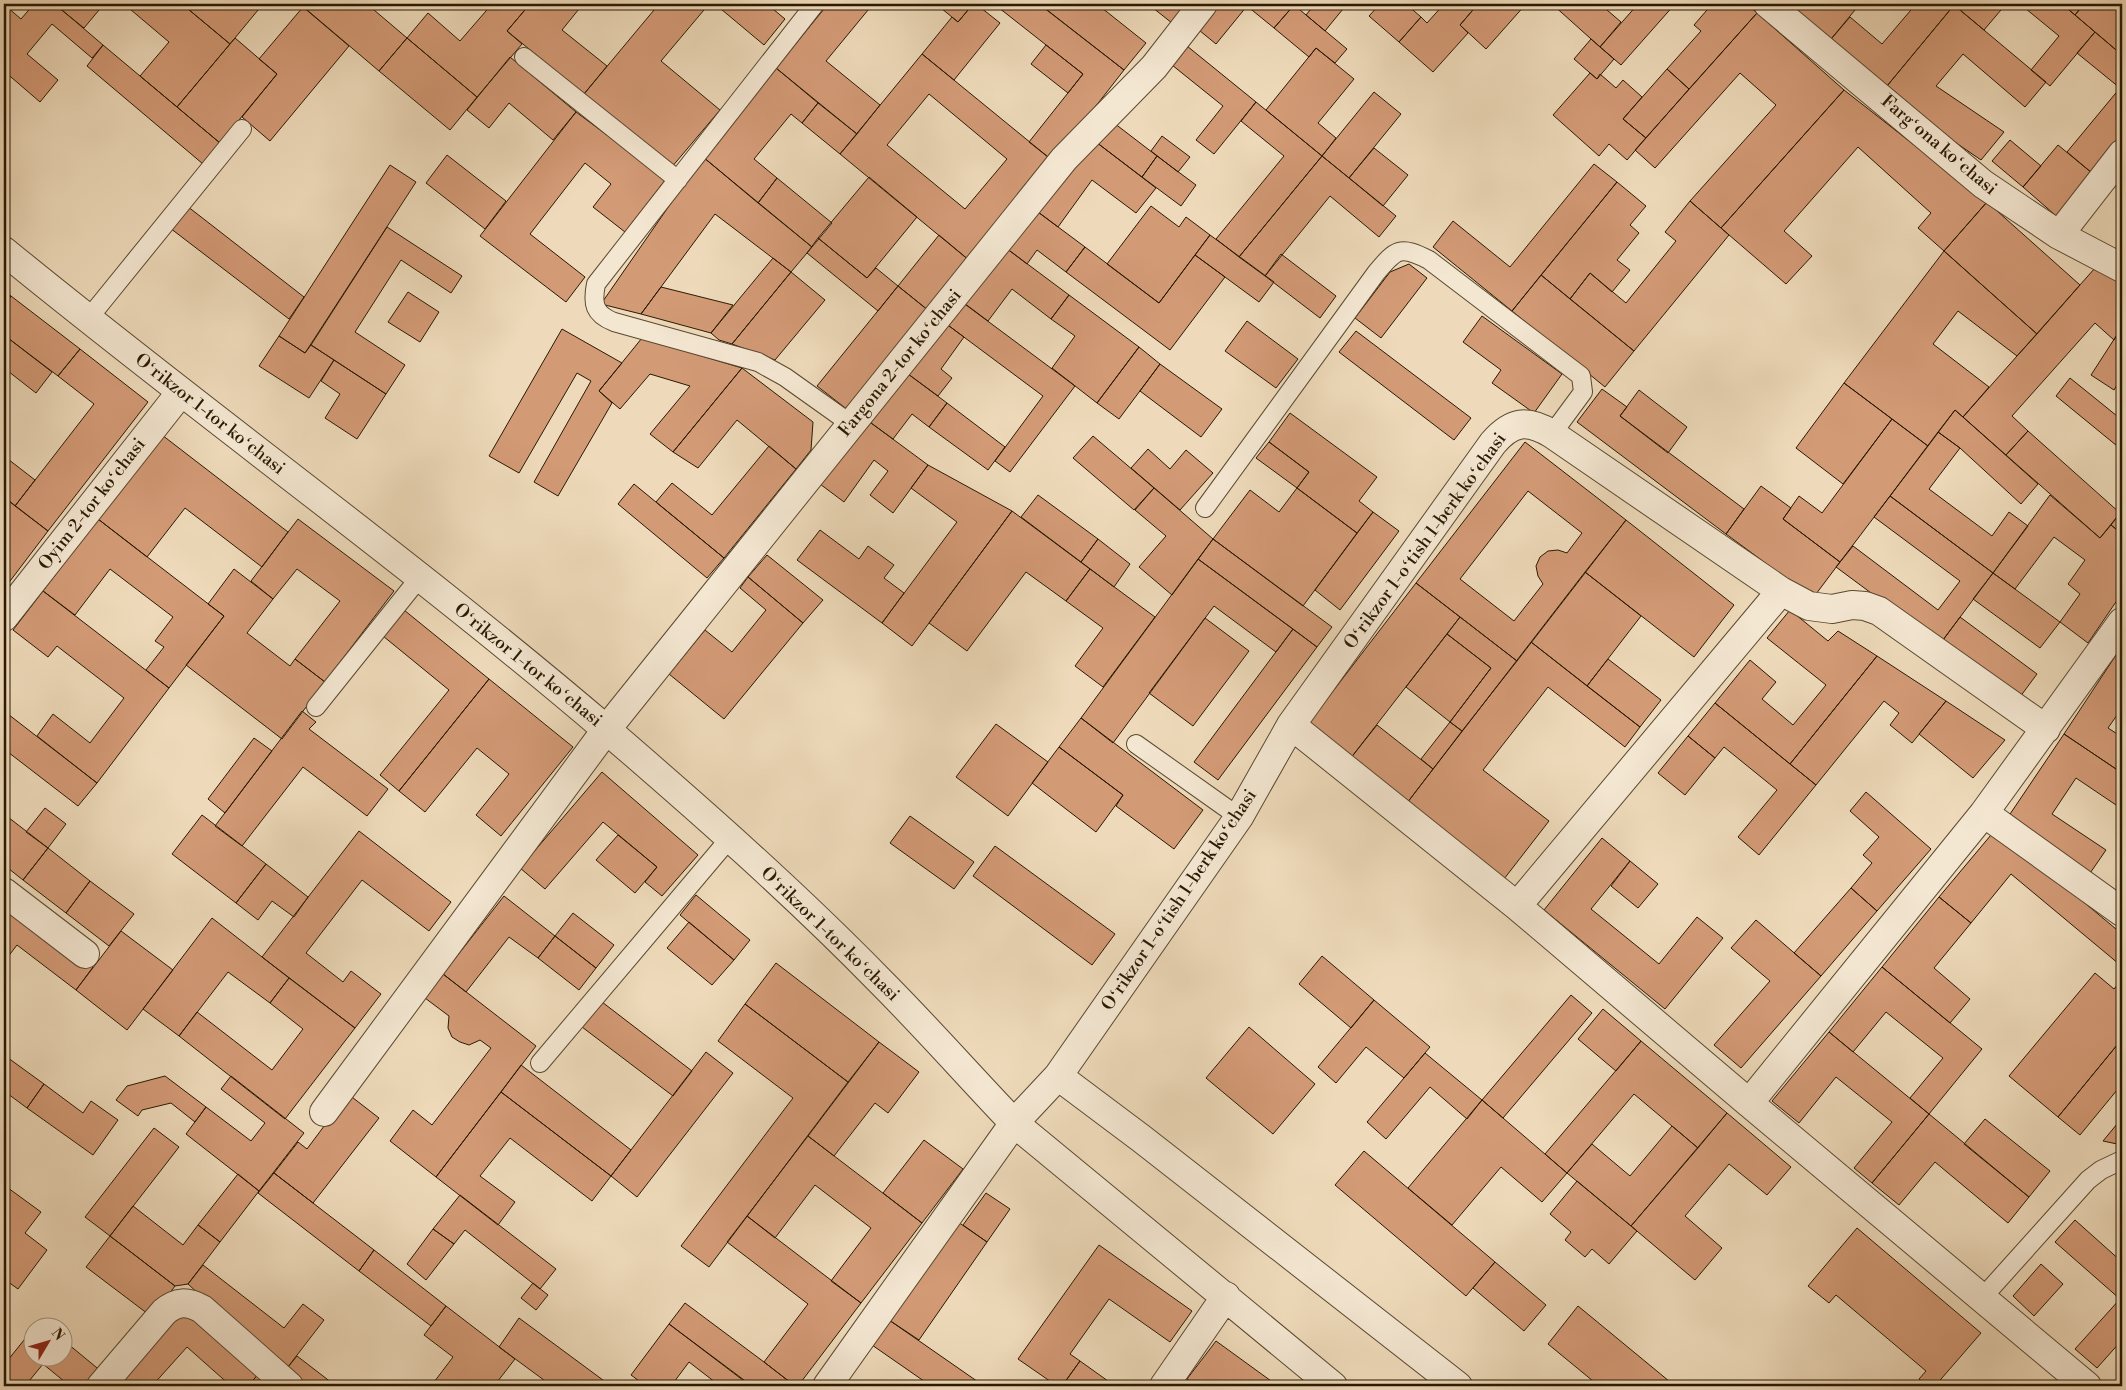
<svg xmlns="http://www.w3.org/2000/svg" width="2126" height="1390" viewBox="0 0 2126 1390" font-family="'Libre Bodoni',serif">
  <style>
    .building { fill: #d39a76; stroke: #291902; fill-rule: evenodd }
    .lines { fill: none; stroke-linecap: round; stroke-linejoin: round }
    .service-casing { stroke: #5a4930; stroke-width: 20 }
    .minor-casing { stroke: #5a4930; stroke-width: 30 }
    .service { stroke: #f4e7d2; stroke-width: 18 }
    .minor { stroke: #f4e7d2; stroke-width: 28 }
    .labels { text-anchor: middle; dominant-baseline: central; stroke-width: 4.5; stroke-linejoin: round; paint-order: stroke }
    .street-label { font-size: 18px; fill: #291902; stroke: #f4e7d2 }
  </style>
  <rect width="100%" height="100%" fill="#eedaba"/>
  <filter id="stains"><feTurbulence type="fractalNoise" baseFrequency=".004" numOctaves="4"/><feColorMatrix values="0 0 0 0 .2 0 0 0 0 .09 0 0 0 0 .02 0 0 0 .5 -.17"/></filter>
  <radialGradient id="worn" r=".72"><stop offset=".6" stop-color="#630" stop-opacity="0"/><stop offset="1" stop-color="#630" stop-opacity=".3"/></radialGradient>
  <!-- building -->
  <path class="building" d="M34 4H55L103 45 92 58 52 24 27 54 58 80 40 102 4 71V11L7 7 21 19Z
    M63 4H104L84 28 59 8Z
    M124 4H182L230 44 177 107 140 76 169 42Z
    M182 4H263L230 44Z
    M300 4H367L407 38 379 71Z
    M492 4H530L507 31 522 44 477 97 407 38 428 13 460 41Z
    M530 4H583L562 30 607 66 584 94 507 31Z
    M659 4H709L661 61 720 110 671 168 584 94Z
    M715 4H767L785 19 764 45Z
    M828 4H873L826 61 880 105 857 134 776 68Z
    M936 4H973L958 22Z
    M973 4H976L1000 23 954 80 922 54 952 17 958 22Z
    M994 4H1039L1124 70 1053 161 1029 142 1083 74Z
    M1044 4H1097L1146 43 1124 70 1042 6Z
    M1148 4H1187L1172 23Z
    M1212 4H1292L1294 5 1274 28 1247 6 1216 44 1194 26Z
    M1315 4H1347L1325 31 1306 15Z
    M1380 4H1406L1421 17 1399 42 1369 16Z
    M1444 4H1478L1460 25 1468 33 1433 72 1399 42 1421 17 1427 23Z
    M1478 4H1526L1486 49 1460 25Z
    M1552 4H1600L1621 22 1600 47Z
    M1638 4H1675L1621 65 1600 47Z
    M1700 4H1747L1757 13 1689 89 1667 69 1701 31 1694 25 1707 10Z
    M1780 4H1860L1826 45Z
    M1916 4H1955L1882 92 1826 45 1850 17 1882 44Z
    M1955 4H2006L1984 30 1954 5Z
    M2020 4H2062L2095 32 2050 86 2031 70 2059 36Z
    M2062 4H2084L2075 15Z
    M2084 4H2122V55L2075 15Z
    M1294 5 1347 49 1335 63 1316 48 1309 57 1274 28Z
    M1954 5 2046 82 2025 107 1963 54 1936 86 2004 132 1981 160 1882 92Z
    M303 7 349 46 270 141 242 117 277 74 259 59Z
    M1757 13 1844 90 1721 228 1690 201 1776 105 1740 73 1655 168 1635 150Z
    M2095 32 2122 55V137L2092 173 2067 152 2120 88 2077 53Z
    M235 38 277 74 220 143 177 107Z
    M407 38 477 97 450 130 379 71Z
    M1591 39 1614 59 1597 79 1574 59Z
    M103 45 220 143 203 164 87 66Z
    M1046 45 1083 74 1068 93 1031 64Z
    M1187 46 1256 102 1214 154 1196 140 1223 106 1172 65Z
    M1316 48 1354 79 1318 123 1336 138 1322 156 1266 110Z
    M922 54 1053 161 970 261 840 154ZM929 94 1007 159 965 209 887 145Z
    M510 57 576 112 553 140 509 103 489 128 467 110Z
    M776 68 818 103 802 123 791 114 754 159 777 178 758 203 703 157Z
    M1667 69 1689 89 1646 138 1623 119Z
    M1590 73 1597 79 1600 74 1616 88 1623 80 1642 97 1623 119 1646 138 1627 160 1609 144 1599 156 1553 115Z
    M1844 90 1987 202 1944 251 1918 228 1931 213 1858 147 1784 231 1812 256 1786 284 1721 228Z
    M1374 92 1401 114 1349 178 1322 156Z
    M1256 102 1322 156 1239 257 1216 239 1284 156 1241 121Z
    M818 103 857 134 840 154 802 123Z
    M576 112 666 179 625 232 593 207 611 184 585 163 530 234 585 277 566 302 480 236Z
    M1114 123 1157 156 1142 177 1096 142Z
    M1162 136 1190 157 1178 172 1151 151Z
    M2010 140 2041 166 2023 187 1992 161Z
    M1096 142 1156 188 1136 213 1092 180 1058 227 1034 209Z
    M2058 145 2098 178 2062 221 2023 187Z
    M1374 148 1408 175 1383 206 1349 178Z
    M447 155 506 201 485 229 426 183Z
    M1157 156 1196 185 1181 206 1142 177Z
    M1322 156 1396 216 1379 237 1330 196 1265 276 1239 257Z
    M703 157 812 247 791 272 715 214 641 314 601 304Z
    M1594 164 1617 182 1512 311 1433 247 1453 221 1510 267Z
    M390 165 416 182 305 353 279 336Z
    M869 177 917 217 867 278 818 238Z
    M777 178 832 223 812 247 758 203Z
    M1617 182 1646 206 1630 225 1639 233 1617 260 1630 270 1612 292 1590 273 1570 299 1541 275Z
    M1690 201 1729 235 1634 351 1570 299 1590 273 1626 303 1676 241 1665 232Z
    M1987 202 2080 285 2037 334 1944 251Z
    M187 206 304 297 289 319 170 228Z
    M1151 206 1179 227 1186 217 1210 235 1159 303 1107 264Z
    M1034 209 1085 247 1066 272 1037 250 1027 264 1006 248Z
    M387 227 462 276 451 293 401 260 355 332 405 365 386 394 311 345Z
    M939 235 970 261 929 311 898 286Z
    M1210 235 1274 282 1259 302 1195 255Z
    M818 238 867 278 876 268 898 286 878 311 807 253Z
    M1085 247 1159 303 1195 255 1225 277 1170 350 1066 272Z
    M1006 248 1069 295 1051 319 1012 289 988 321 964 303Z
    M1944 251 2037 334 2017 356 1958 311 1933 344 1989 387 1963 417 1955 410 1928 446 1844 383Z
    M1281 254 1336 296 1320 318 1265 276Z
    M773 258 791 272 732 344 719 340 711 333Z
    M1409 264 1427 278 1381 338 1355 318 1390 272Z
    M2095 268 2122 282V327L2114 340 2095 323 2012 416 2028 431 2006 455 1963 417Z
    M791 272 825 300 775 360 732 344Z
    M1541 275 1634 351 1605 387 1512 311Z
    M898 286 929 311 848 410 817 386Z
    M661 287 733 305 711 333 641 314Z
    M4 290 11 296 4 306Z
    M408 292 439 312 420 342 388 322Z
    M1069 295 1139 347 1097 403 1052 368 1075 336 1051 319Z
    M11 296 80 349 58 376 4 335V306Z
    M958 299 1075 386 1010 472 995 461 1043 396 941 320Z
    M1482 316 1562 374 1534 413 1492 383 1501 370 1463 342Z
    M941 320 964 337 941 369 952 378 938 396 904 371Z
    M1247 321 1298 359 1276 388 1225 351Z
    M2122 327V377L2114 390 2091 375Z
    M562 329 622 363 599 391 612 403 558 496 534 482 591 381 577 373 519 473 489 456Z
    M1356 331 1471 418 1454 440 1339 352Z
    M4 335 52 372 36 393 4 368Z
    M279 336 305 353 311 345 334 360 309 398 259 366Z
    M642 338 742 368 673 452 650 434 690 386 650 374 620 409 599 391Z
    M1139 347 1160 364 1119 419 1097 403Z
    M80 349 148 402 48 531 15 506 94 404 58 376Z
    M334 360 386 394 357 439 325 418 340 394 321 381Z
    M1160 364 1222 409 1201 437 1140 391Z
    M742 368 813 422 811 450 796 469 737 420 698 468 673 452Z
    M904 371 947 403 929 427 912 414 893 439 867 420Z
    M2070 378 2122 420V450L2056 396Z
    M1844 383 1892 419 1843 484 1796 448Z
    M1602 389 1627 407 1620 416 1744 509 1726 534 1577 422Z
    M1639 390 1687 427 1668 453 1620 416Z
    M947 403 1005 447 988 470 929 427Z
    M1955 410 2038 484 2021 504 1960 448 1938 432Z
    M1290 413 1377 477 1359 501 1373 512 1357 533 1297 488 1309 472 1269 442Z
    M1892 419 1928 446 1840 562 1783 519 1799 496 1822 513Z
    M867 420 928 465 893 513 870 495 888 471 874 460 844 502 820 484Z
    M2028 431 2120 513 2100 538 2006 455Z
    M1938 432 1960 448 1929 489 1992 536 2009 512 2028 526 1993 573 1890 496Z
    M162 435 288 532 262 567 185 508 147 557 98 519Z
    M1093 436 1154 488 1134 510 1073 458Z
    M1269 442 1309 472 1297 488 1256 458Z
    M1525 442 1626 520 1517 661 1416 583ZM1528 491 1582 533 1567 553 1558 550 1548 551 1540 557 1536 566 1538 576 1543 584 1514 621 1460 579Z
    M769 446 796 469 724 558 656 502 672 483 712 515Z
    M1148 449 1170 469 1186 450 1213 473 1180 510 1131 468Z
    M4 456 35 480 15 506 4 497Z
    M928 465 1012 511 912 646 882 623 957 522 911 488Z
    M634 484 724 558 707 578 618 504Z
    M1761 486 1791 508 1783 519 1840 562 1813 598 1726 534Z
    M1154 488 1213 539 1172 595 1139 567 1166 536 1135 510Z
    M1297 488 1357 533 1303 606 1213 539 1250 490 1279 512Z
    M1038 495 1098 539 1081 562 1021 517Z
    M2050 495 2100 538 2111 525 2122 534V593L2088 643 2060 622 2080 594 2068 584 2085 560 2054 537 2015 589 1993 573Z
    M1890 496 1993 573 1940 644 1836 567 1853 546 1938 610 1960 581 1874 517Z
    M4 497 48 531 4 589Z
    M1012 511 1090 569 1066 601 1026 572 967 651 929 623Z
    M2122 511V534L2111 525Z
    M1373 512 1399 531 1340 610 1315 590Z
    M98 519 224 616 169 688 146 670 164 647 155 641 173 617 110 569 75 615 43 591Z
    M298 519 394 591 325 682 295 659 340 601 297 569 273 599 251 581Z
    M1626 520 1734 605 1694 657 1585 572Z
    M820 530 859 559 868 546 894 565 884 578 904 593 882 623 797 560Z
    M1098 539 1130 564 1114 587 1081 562Z
    M1213 539 1332 627 1317 647 1198 559Z
    M767 555 823 600 803 623 748 577Z
    M1198 559 1293 629 1276 652 1214 606 1113 743 1081 718Z
    M234 569 273 599 247 633 290 666 295 659 325 682 282 739 186 665 224 616 208 604Z
    M1090 569 1155 617 1103 687 1075 666 1103 628 1066 601Z
    M1585 572 1641 616 1587 686 1531 642Z
    M1993 573 2060 622 2040 648 1973 599Z
    M748 577 803 623 724 719 669 674 705 630 732 652 766 610 740 588Z
    M1416 583 1460 617 1350 759 1307 725Z
    M43 591 169 688 97 783 37 736 53 714 90 743 124 698 57 646 48 657 13 630Z
    M404 610 489 679 399 791 380 775 449 690 383 636Z
    M1790 610 1828 641 1838 631 1877 656 1790 764 1715 703 1750 660 1776 682 1762 699 1793 725 1826 685 1767 638Z
    M1460 617 1517 661 1462 731 1450 722 1491 668 1447 634Z
    M1960 617 2037 674 2017 701 1940 644Z
    M1205 618 1249 651 1193 726 1149 693Z
    M1293 629 1317 647 1218 780 1194 762Z
    M1447 634 1491 668 1450 722 1406 687Z
    M1531 642 1640 727 1625 747 1548 687 1483 770 1549 821 1504 879 1407 803Z
    M2122 646V708L2108 728 2122 737V773L2064 734Z
    M1877 656 1946 701 1912 743 1890 725 1899 713 1884 701 1816 785 1790 764Z
    M1608 659 1661 700 1640 727 1587 686Z
    M489 679 573 747 501 836 476 815 509 774 477 748 425 812 399 791Z
    M1946 701 2005 740 1973 778 1919 734Z
    M1715 703 1816 785 1759 855 1738 837 1777 790 1724 747 1715 758 1688 736Z
    M4 711 97 783 78 806 4 749Z
    M302 711 316 722 309 729 388 789 367 816 303 767 242 846 215 826Z
    M1081 718 1203 810 1174 849 1116 806 1123 795 1059 747Z
    M1450 722 1462 731 1433 769 1421 759Z
    M996 724 1048 762 1008 816 956 777Z
    M1377 725 1433 769 1407 803 1350 759Z
    M2064 734 2122 773V809L2076 778 2052 814 2106 850 2086 879 2004 823Z
    M1688 736 1715 758 1685 795 1658 773Z
    M254 738 272 751 225 813 208 799Z
    M1059 747 1123 795 1096 832 1032 783Z
    M602 772 698 855 662 896 645 882 657 867 603 822 545 889 520 868Z
    M1866 792 1931 849 1877 911 1851 888 1872 863 1863 855 1879 837 1850 811Z
    M45 808 66 824 48 848 26 832Z
    M4 814 48 848 23 880 4 865Z
    M202 815 266 864 236 903 172 854Z
    M910 816 974 862 954 889 890 843Z
    M1996 829 2122 934V960L2119 964 2011 874 1971 923 1939 897Z
    M359 831 451 902 429 931 362 880 306 953 343 982 351 971 381 994 355 1028 262 957Z
    M618 835 657 867 635 893 596 860Z
    M1602 838 1630 861 1591 909 1659 964 1697 917 1723 938 1665 1009 1544 910Z
    M995 846 1115 934 1092 965 973 876Z
    M48 848 90 881 66 913 23 880Z
    M1630 861 1658 884 1638 908 1611 886Z
    M266 864 308 897 294 917 272 901 258 920 236 903Z
    M90 881 134 914 109 946 66 913Z
    M1851 888 1877 911 1821 976 1794 953Z
    M696 895 750 940 734 960 680 915Z
    M504 896 555 936 538 958 509 937 466 992 443 974Z
    M1939 897 1971 923 1934 968 1970 999 1950 1023 1882 967Z
    M11 903 93 967 76 990 17 945 4 962V912Z
    M573 913 614 945 596 968 555 936Z
    M212 918 289 978 270 1003 228 972 179 1036 143 1009Z
    M1756 920 1821 976 1741 1068 1714 1045 1770 981 1731 948Z
    M689 922 734 960 712 985 667 948Z
    M121 931 173 970 127 1030 76 990Z
    M555 936 596 968 579 990 538 958Z
    M1322 956 1374 1000 1351 1028 1299 984Z
    M776 963 879 1042 848 1082 745 1004Z
    M1882 967 1982 1049 1929 1114 1910 1098 1943 1058 1886 1012 1853 1052 1829 1032Z
    M2095 973 2114 989 2122 979V1039L2058 1117 2009 1076Z
    M443 974 536 1046 436 1177 390 1141 413 1110 432 1125 491 1048 480 1040 469 1045 460 1042 452 1037 448 1028 449 1016 425 998Z
    M289 978 355 1028 285 1119 179 1036 197 1012 272 1070 303 1029 270 1003Z
    M1571 995 1592 1013 1503 1118 1482 1100Z
    M1374 1000 1430 1047 1404 1078 1366 1047 1336 1083 1318 1067Z
    M602 1002 692 1071 673 1096 582 1027Z
    M745 1004 848 1082 709 1267 681 1246 793 1098 718 1041Z
    M1603 1009 1641 1041 1616 1071 1578 1039Z
    M1249 1027 1315 1084 1273 1134 1206 1078Z
    M1829 1032 1929 1114 1872 1183 1854 1168 1892 1122 1836 1077 1799 1123 1772 1101Z
    M1641 1041 1727 1113 1698 1148 1634 1094 1567 1173 1545 1154Z
    M879 1042 919 1072 888 1113 875 1103 834 1156 808 1136Z
    M2118 1044 2122 1047V1084L2080 1135 2058 1117Z
    M706 1052 733 1073 637 1197 611 1176Z
    M1425 1053 1482 1100 1467 1119 1430 1087 1386 1139 1367 1122Z
    M4 1055 44 1084 27 1108 4 1091Z
    M521 1065 631 1150 611 1176 501 1092Z
    M165 1076 206 1107 195 1122 171 1103 142 1110 138 1116 116 1100 127 1086Z
    M231 1076 304 1133 259 1191 186 1134 206 1107 251 1141 265 1123 221 1089Z
    M44 1084 83 1113 91 1101 118 1120 93 1155 27 1108Z
    M501 1092 611 1176 592 1201 510 1138 480 1176 515 1202 498 1225 436 1177Z
    M348 1094 379 1118 313 1203 274 1173 298 1142 307 1149Z
    M1482 1100 1567 1173 1542 1202 1501 1167 1452 1225 1408 1188Z
    M1727 1113 1791 1167 1767 1195 1729 1164 1685 1216 1722 1248 1695 1280 1631 1226Z
    M1929 1114 2029 1197 2008 1223 1935 1162 1899 1205 1872 1183Z
    M2122 1118V1145L2103 1141Z
    M1985 1119 2050 1171 2029 1197 1964 1144Z
    M1672 1126 1698 1148 1631 1226 1567 1173 1592 1144 1630 1176Z
    M154 1128 179 1147 110 1236 85 1217Z
    M808 1136 922 1223 861 1303 831 1281 871 1228 815 1185 775 1238 747 1216Z
    M924 1140 963 1169 922 1223 883 1193Z
    M1364 1151 1495 1262 1466 1296 1335 1185Z
    M274 1173 374 1250 359 1271 258 1193Z
    M238 1174 259 1191 220 1242 198 1225Z
    M1577 1181 1637 1231 1609 1264 1592 1249 1585 1257 1565 1240 1571 1232 1550 1214Z
    M4 1185 41 1212 25 1233 47 1250 18 1289 4 1279Z
    M986 1193 1010 1209 987 1242 963 1225Z
    M460 1195 556 1269 540 1289 465 1230 454 1244 433 1229Z
    M133 1206 183 1245 198 1225 220 1242 188 1284 175 1286 110 1236Z
    M747 1216 861 1303 798 1386H795L764 1362 808 1304 727 1242Z
    M2075 1220 2122 1262V1340L2097 1368 2075 1349 2120 1299 2055 1242Z
    M958 1222 987 1242 919 1340 889 1320Z
    M1857 1228 1981 1333 1935 1386H1928L1919 1379 1926 1371 1836 1295 1829 1303 1808 1286Z
    M433 1229 454 1244 426 1280 407 1264Z
    M110 1236 175 1286 152 1317 86 1267Z
    M1099 1245 1192 1311 1170 1342 1109 1299 1070 1354 1080 1361 1062 1386H1057L1018 1359Z
    M374 1250 446 1306 431 1326 359 1271Z
    M1495 1262 1546 1305 1524 1331 1473 1288Z
    M2041 1264 2063 1284 2034 1316 2013 1296Z
    M203 1265 284 1328 303 1304 324 1320 284 1372 188 1284Z
    M533 1283 548 1295 536 1310 521 1298Z
    M685 1303 764 1362 795 1386H752L669 1324Z
    M184 1305 261 1371 248 1386H231L187 1347 152 1386H119Z
    M446 1306 515 1359 494 1386H431L453 1357 424 1335Z
    M1578 1306 1675 1386H1599L1548 1344Z
    M519 1318 611 1386H552L499 1347Z
    M889 1320 984 1386H931L872 1345Z
    M40 1321 48 1328H35Z
    M669 1324 748 1384 746 1386H720L689 1362 671 1386H646L631 1375Z
    M32 1330V1358H62V1339L102 1372 91 1386H70L43 1364 25 1386H4V1365Z
    M1216 1341 1278 1386H1197L1187 1379Z
    M297 1356 336 1386H299L284 1372Z
    M1080 1361 1115 1386H1062Z
    M261 1371 279 1386H248Z"/>
  <g class="lines">
    <defs>
      <path id="service" d="M815 4 596 284C592 304 594 314 614 322L758 362 785 377 851 424
        M524 57 678 180
        M88 319 242 129
        M1205 508 1376 273C1396 249 1400 245 1429 260L1581 376 1583 392 1552 434
        M316 707 420 577
        M1136 744 1239 817
        M540 1063 730 838
        M1983 1297 2088 1180 2101 1170 2122 1160"/>
      <path id="minor" d="M1768 4 1983 184 2059 235 2122 268
        M2059 235 2122 154
        M4 251C203 414 413 564 608 731 701 811 794 893 880 981 926 1027 969 1076 1014 1123L1058 1076 1239 817 1291 725 1493 443C1512 421 1527 419 1552 434L1781 591 1809 606 1832 609 1852 605 1865 606 1879 611 2046 729
        M4 617 181 392
        M2122 622 1984 813 2122 912
        M1291 725 1517 906 1749 1103 1984 813
        M4 892 85 954
        M1517 906 1781 591
        M1058 1076 1142 1139 1458 1386
        M1749 1103 2087 1386
        M324 1112 606 730 1064 159 1154 67 1203 4
        M101 1386 164 1312C177 1301 187 1301 202 1309L289 1386
        M827 1386 1014 1123 1333 1386
        M1164 1386 1226 1296"/>
    </defs>
    <!-- service casing -->
    <use href="#service" class="service-casing"/>
    <!-- minor casing -->
    <use href="#minor" class="minor-casing"/>
    <!-- service -->
    <use href="#service" class="service"/>
    <!-- minor -->
    <use href="#minor" class="minor"/>
  </g>
  <g class="labels">
    <!-- street labels -->
    <g class="street-label">
      <text transform="translate(1939 145) rotate(40)">Fargʻona koʻchasi</text>
      <text transform="translate(900 363) rotate(-51)">Fargona 2-tor koʻchasi</text>
      <text transform="translate(210 414) rotate(38)">Oʻrikzor 1-tor koʻchasi</text>
      <text transform="translate(92 504) rotate(-52)">Oyim 2-tor koʻchasi</text>
      <text transform="translate(1425 541) rotate(-54)">Oʻrikzor 1-oʻtish 1-berk koʻchasi</text>
      <text transform="translate(528 665) rotate(39)">Oʻrikzor 1-tor koʻchasi</text>
      <text transform="translate(1179 900) rotate(-56)">Oʻrikzor 1-oʻtish 1-berk koʻchasi</text>
      <text transform="translate(830 934) rotate(44)">Oʻrikzor 1-tor koʻchasi</text>
    </g>
  </g>
  <!-- margin -->
  <rect width="2126" height="1390" fill="none" stroke="#eedaba" stroke-width="20"/>
  <rect x="5" y="5" width="2116" height="1380" fill="none" stroke="#291902" stroke-width="2.5"/>
  <rect x="10" y="10" width="2106" height="1370" fill="none" stroke="#291902"/>
  <!-- north arrow -->
  <g transform="translate(48 1342) rotate(52)"><circle r="24" fill="#f4e7d2" stroke="#a3957f"/>
  <path d="M0-4L9 19L0 12L-9 19Z" fill="#8f2418"/>
  <text y="-8" font-size="14" font-weight="bold" text-anchor="middle" fill="#291902">N</text>
  </g>
  <rect width="100%" height="100%" filter="url(#stains)"/>
  <rect width="100%" height="100%" fill="url(#worn)"/>
</svg>
